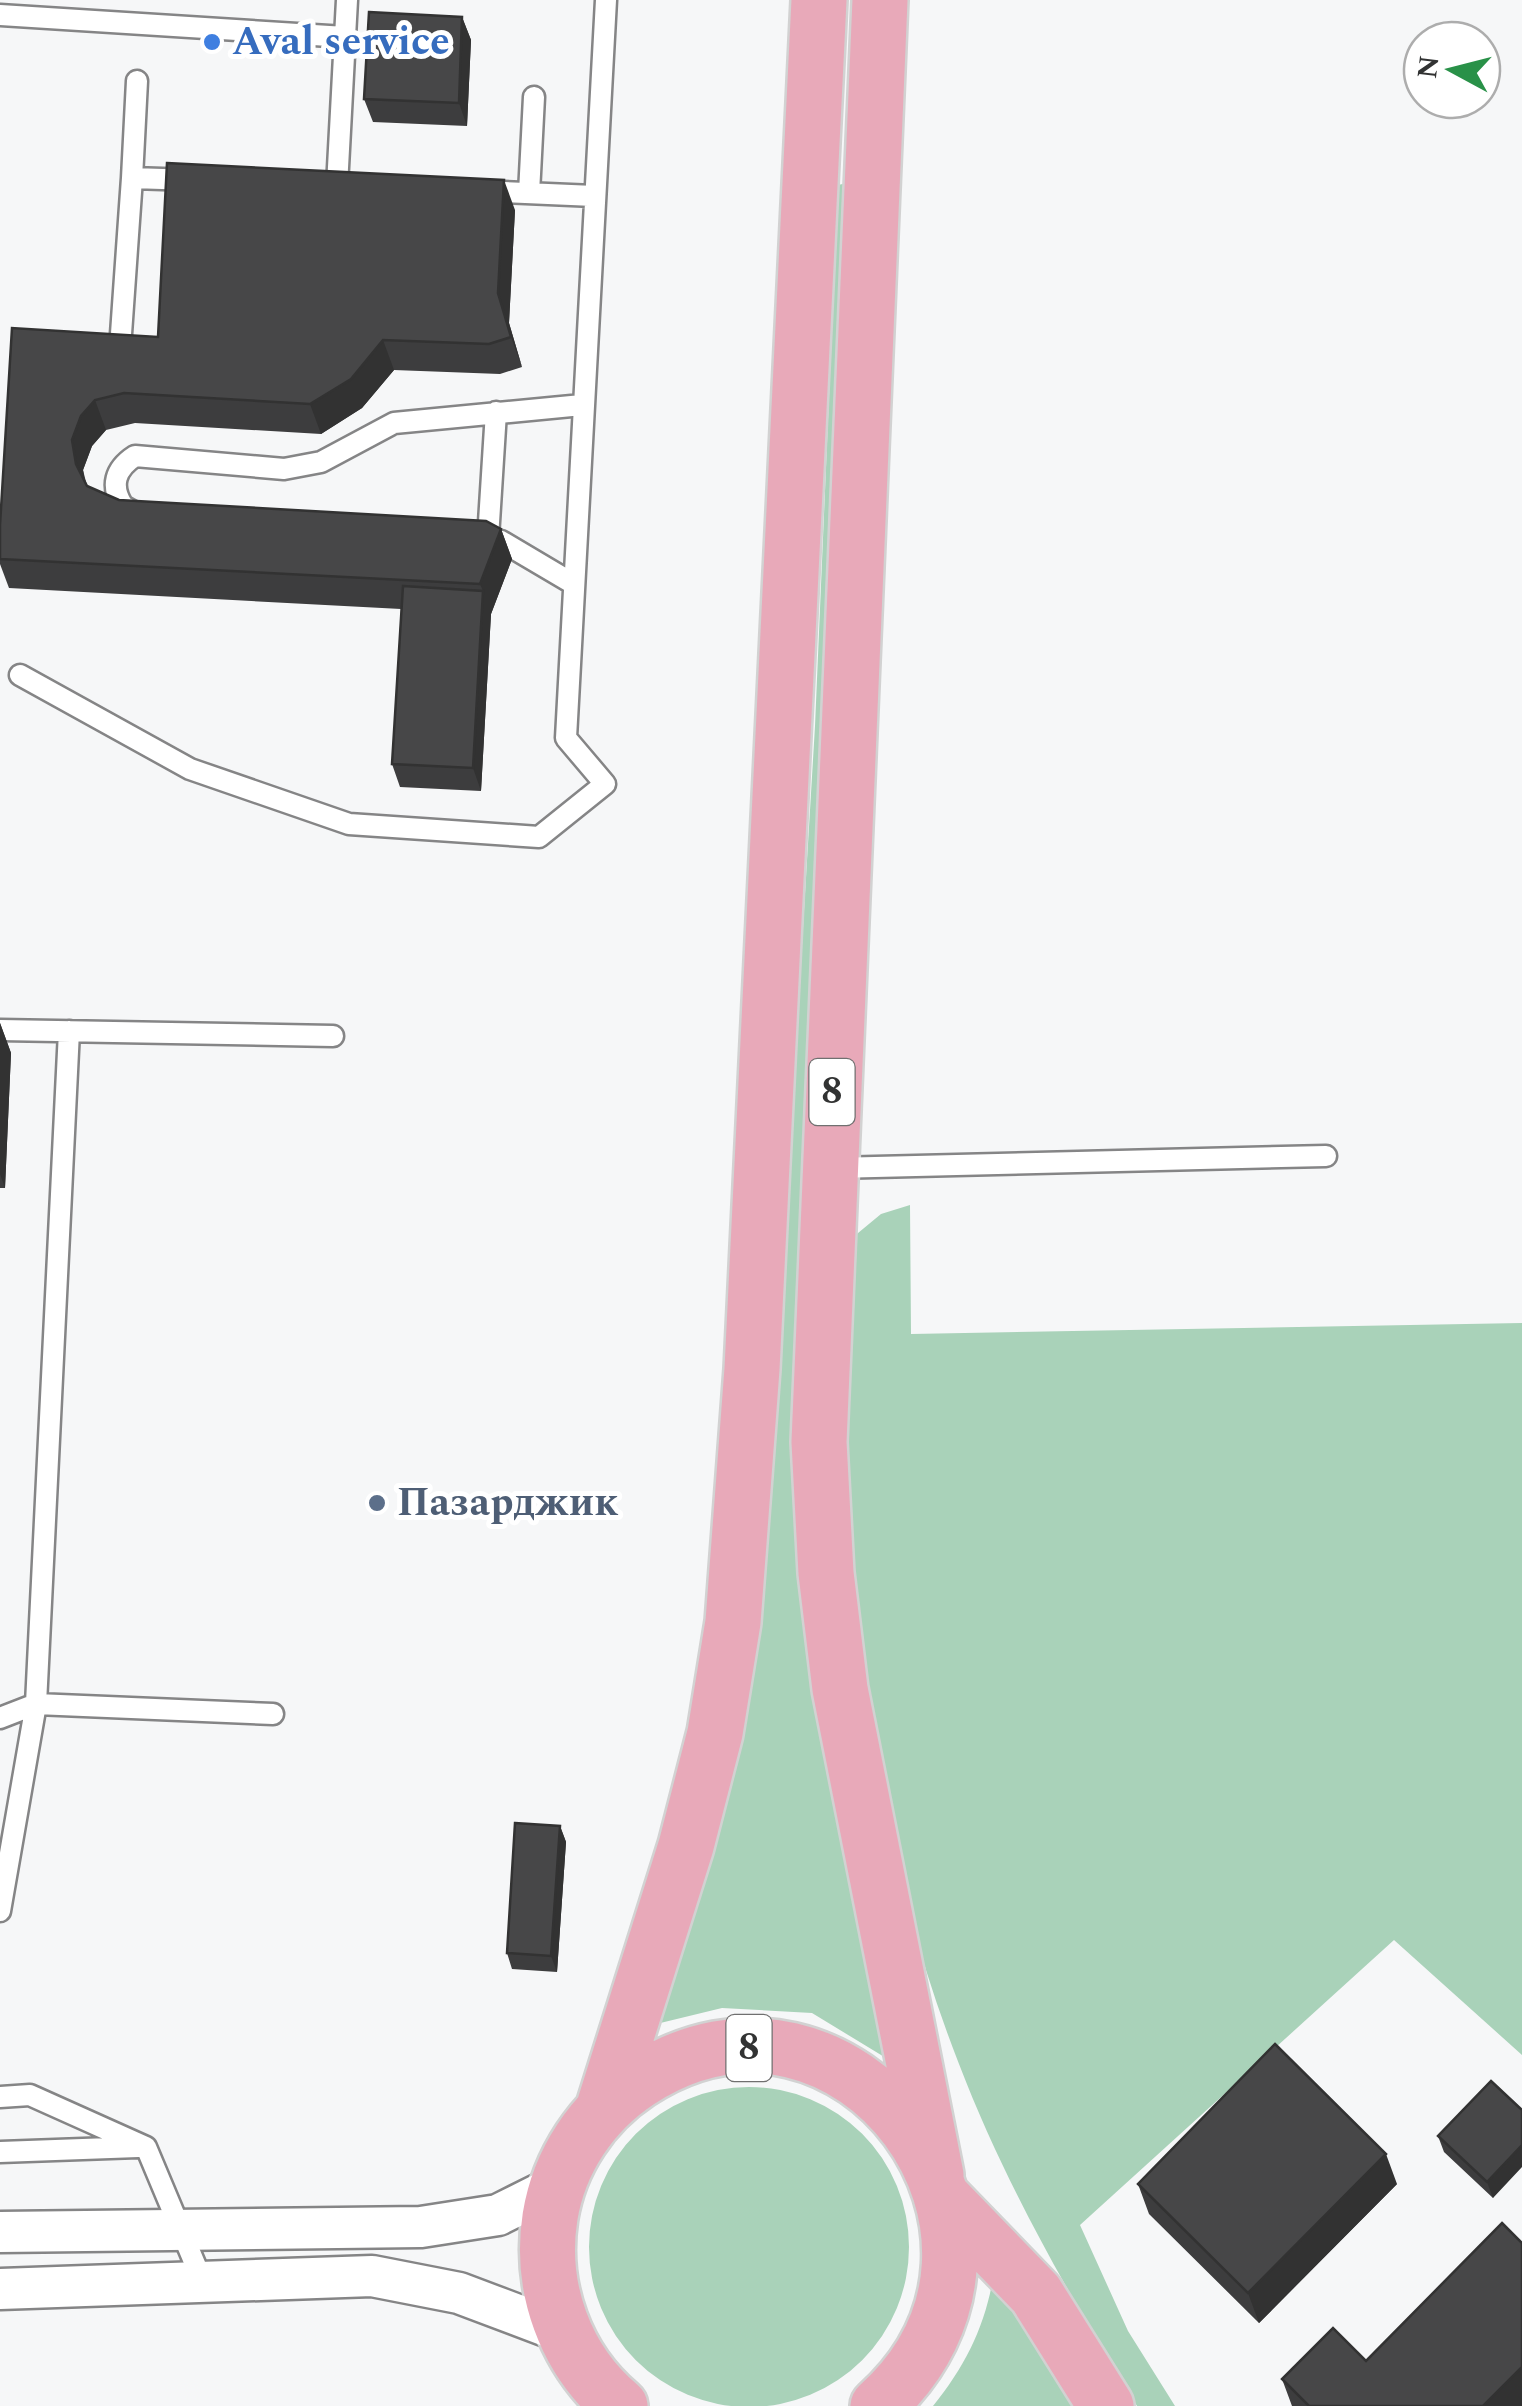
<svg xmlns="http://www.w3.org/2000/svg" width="1522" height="2406" viewBox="0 0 1522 2406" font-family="Spectral,serif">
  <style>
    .green { fill: #a9d2b9 }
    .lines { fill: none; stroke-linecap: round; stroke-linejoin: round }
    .service-casing { stroke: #858586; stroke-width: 25 }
    .minor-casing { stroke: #858586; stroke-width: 45 }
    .primary-casing { stroke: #d2d2d2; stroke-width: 60 }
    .service { stroke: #fff; stroke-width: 20 }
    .minor { stroke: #fff; stroke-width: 40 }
    .primary { stroke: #e8a9b9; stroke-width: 55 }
    .wall { fill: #3d3d3e }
    .shaded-wall { fill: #323232 }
    .building { fill: #474748; stroke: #323232; stroke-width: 2.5 }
    .shop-dot { fill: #3f7fe0; stroke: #fff; stroke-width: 4 }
    .service-dot { fill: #5c6f8a; stroke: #fff; stroke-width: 4 }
    .labels { text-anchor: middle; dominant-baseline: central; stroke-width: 10; stroke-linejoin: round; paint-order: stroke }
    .shield { fill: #fff; stroke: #707070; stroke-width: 2.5 }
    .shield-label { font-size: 38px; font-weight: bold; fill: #323333 }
    .shop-label { font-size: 40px; font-weight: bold; fill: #366cbe; stroke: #fff; text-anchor: start }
    .service-label { font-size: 40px; font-weight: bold; fill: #4e5e75; stroke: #fff; text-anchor: start }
  </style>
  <rect width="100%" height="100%" fill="#f6f7f8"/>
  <!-- green -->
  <path class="green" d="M847 183 803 1304 886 2058 812 2013 722 2008 648 2026 712 1855 745 1715 766 1550 815 726 838 185Z
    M910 1205 911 1334 1522 1323V2055L1394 1940 1080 2225 1128 2331 1175 2406H1137C1070 2297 1005 2184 959 2064 891 1890 859 1703 846 1518 840 1426 850 1330 852 1238L881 1214Z
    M589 2247a160 160 0 1 1 320 0a160 160 0 1 1-320 0Z
    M995 2265 1077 2406H933C968 2363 988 2320 995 2265Z"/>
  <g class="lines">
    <defs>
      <path id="service" d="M0 15 345 37
        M132 178 137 81
        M337 186 347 0
        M481 191 594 196
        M529 193 534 97
        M120 348 132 178 193 180
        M139 515 123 506C110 486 115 469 135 456L284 469 321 462 394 423 582 405
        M482 538 501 541 572 583
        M488 538 496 412
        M20 675 190 769 349 824 539 837 605 784 566 738 606 0
        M0 1030 333 1036
        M834 1168 1326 1156
        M0 1718 36 1704 273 1714
        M0 1911 36 1704 69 1031
        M0 2097 30 2095 146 2147 203 2283
        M0 2152 138 2147"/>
      <path id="minor" d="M0 2232 421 2227 498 2215 558 2185
        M0 2289 372 2276 459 2293 565 2333"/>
      <path id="primary" d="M880 0 819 1442 826 1573 840 1689 936 2175
        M603 2110 686 1846 715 1733 733 1622 752 1369 819 0
        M945 2200 1036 2294 1106 2406
        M620 2406C565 2360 539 2288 550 2217 559 2161 592 2112 639 2081 848 1944 1066 2237 878 2406"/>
    </defs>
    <!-- service casing -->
    <use href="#service" class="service-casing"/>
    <!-- minor casing -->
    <use href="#minor" class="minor-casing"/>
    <!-- primary casing -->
    <use href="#primary" class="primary-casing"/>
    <!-- service -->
    <use href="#service" class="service"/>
    <!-- minor -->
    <use href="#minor" class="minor"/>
    <!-- primary -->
    <use href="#primary" class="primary"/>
  </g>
  <!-- wall -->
  <path class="wall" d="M462 17 471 40 467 126 373 122 364 99Z
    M515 210 509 323 522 367 500 374 394 370 362 408 321 434 135 423 106 430 92 446 83 470 87 486 119 500 501 529 512 559 491 614 481 791 400 787 392 764 401 609 9 588 0 564V525L12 328 158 337Z
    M0 1023 11 1053 5 1188H0Z
    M560 1826 566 1842 557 1972 512 1969 507 1953Z
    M1522 2110 1493 2198 1444 2152 1438 2136Z
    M1138 2184H1397L1259 2323 1149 2214Z
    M1366 2361 1522 2406H1292L1282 2379Z"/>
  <!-- shaded-wall -->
  <path class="shaded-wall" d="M462 17 471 40 467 126 459 103Z
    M504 180 515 210 509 323 522 367 511 337 498 293Z
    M383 340 394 370 362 408 321 434 310 404Z
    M95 400 106 430 92 446 83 470 87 494 76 464 72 440 81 416Z
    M501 529 512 559 491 614 481 791 473 768 483 591 480 584Z
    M0 1023 11 1053 5 1188 0 1174Z
    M560 1826 566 1842 557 1972 551 1956Z
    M1522 2145V2167L1493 2198 1487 2182Z
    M1386 2154 1397 2184 1259 2323 1248 2293Z
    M1522 2367V2406H1483Z"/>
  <!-- building -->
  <path class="building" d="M369 12 462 17 459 103 364 99Z
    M167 163 504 180 498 293 511 337 489 344 383 340 351 379 310 404 124 393 95 400 81 416 72 440 76 464 87 486 119 500 486 521 501 529 480 584 0 559V525L12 328 158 337Z
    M403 586 483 591 473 768 392 764Z
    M515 1823 560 1826 551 1956 507 1953Z
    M1275 2044 1386 2154 1248 2293 1138 2184Z
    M1491 2081 1522 2110V2145L1487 2182 1438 2136Z
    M1502 2223 1522 2243V2367L1483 2406H1309L1282 2379 1333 2328 1366 2361Z"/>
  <!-- markers -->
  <circle class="shop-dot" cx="212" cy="42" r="10"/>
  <circle class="service-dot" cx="377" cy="1503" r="10"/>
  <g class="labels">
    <!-- shield labels -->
    <g class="shield">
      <rect x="809.5" y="1059" width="45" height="66" rx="8"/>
      <rect x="726.5" y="2015" width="45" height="66" rx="8"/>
    </g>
    <g class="shield-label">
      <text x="832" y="1092">8</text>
      <text x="749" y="2048">8</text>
    </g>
    <!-- shop labels -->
    <g class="shop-label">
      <text x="232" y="42">Aval service</text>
    </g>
    <!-- service labels -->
    <g class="service-label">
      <text x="397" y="1503">Пазарджик</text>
    </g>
  </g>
  <!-- north arrow -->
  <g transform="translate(1452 70) rotate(277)"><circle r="48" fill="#ffffff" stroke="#adadad" stroke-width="2.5"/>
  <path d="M0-8L18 38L0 25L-18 38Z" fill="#299148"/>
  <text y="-15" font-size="28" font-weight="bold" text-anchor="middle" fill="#323333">N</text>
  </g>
</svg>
